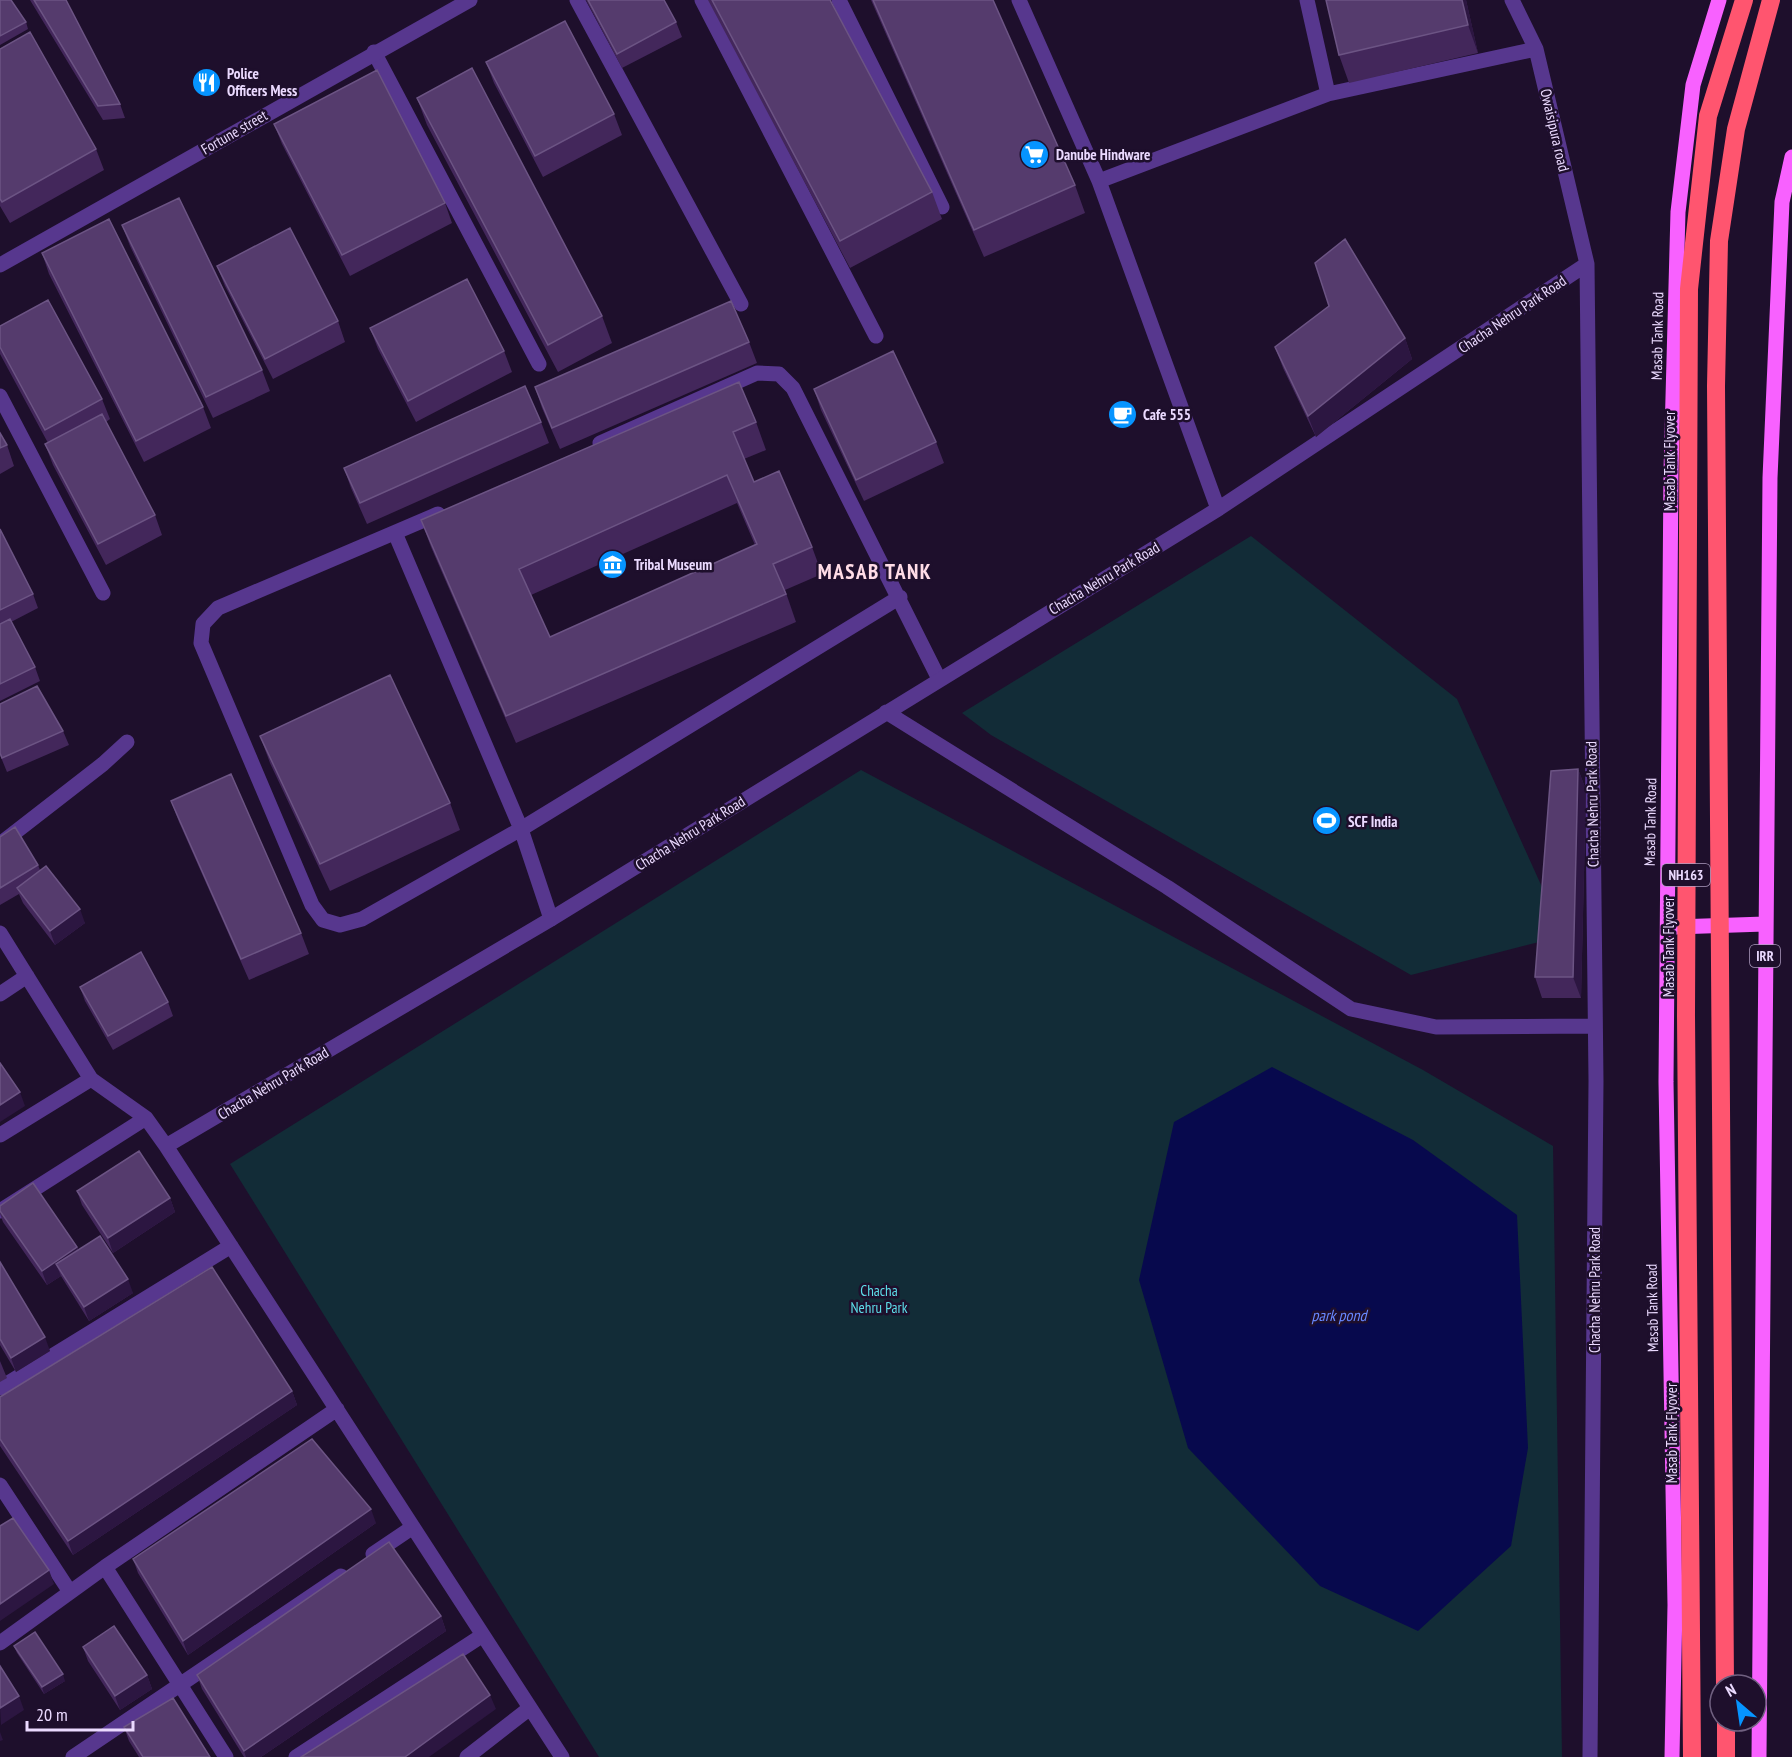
<svg xmlns="http://www.w3.org/2000/svg" width="1792" height="1757" viewBox="0 0 1792 1757" font-family="'PT Sans Narrow',sans-serif">
  <style>
    .green { fill: #122c37 }
    .water { fill: #07094d }
    .lines { fill: none; stroke-linecap: round; stroke-linejoin: round }
    .lane { stroke: #57378e; stroke-width: 15 }
    .street { stroke: #57378e; stroke-width: 15 }
    .primary { stroke: #f861ff; stroke-width: 15 }
    .highway { stroke: #ff556f; stroke-width: 18 }
    .highway-bridge { stroke: #ff556f; stroke-width: 18 }
    .wall { fill: #43275b; fill-rule: evenodd }
    .shaded-wall { fill: #2c1641 }
    .building { fill: #553b6d; stroke: #6c5484; stroke-width: 1.5; fill-rule: evenodd }
    .labels { text-anchor: middle; dominant-baseline: central; stroke-width: 5; stroke-linejoin: round; paint-order: stroke }
    .shield { fill: #1e0f2c; stroke: #ae9dc0; stroke-width: 1.5 }
    .shield-label { font-size: 14px; font-weight: bold; fill: #ebdaff }
    .poi-label { font-size: 15px; font-weight: bold; fill: #ebdaff; stroke: #1e0f2c; text-anchor: start }
    .street-label { font-size: 15px; fill: #ebdaff; stroke: #1e0f2c }
    .park-label { font-size: 15px; fill: #5ddee9; stroke: #1e0f2c }
    .water-label { font-size: 16px; font-style: italic; fill: #6888ff; stroke: #1e0f2c }
    .district-label { font-size: 21px; font-weight: bold; letter-spacing: 1.5px; fill: #ffdce7; stroke: #1e0f2c }
  </style>
  <rect width="100%" height="100%" fill="#1e0f2c"/>
  <!-- green -->
  <path class="green" d="M1251 536 1457 699 1551 907 1539 942 1411 975 991 735 962 713Z
    M861 770 1423 1070 1553 1146 1562 1757H599L230 1164Z"/>
  <!-- water -->
  <path class="water" d="M1272 1067 1413 1140 1517 1215 1528 1448 1511 1546 1418 1631 1320 1586 1188 1448 1139 1280 1174 1122Z"/>
  <g class="lines">
    <!-- lane -->
    <path class="lane" d="M839 0 942 207
      M374 52 539 364
      M600 443 757 373 779 374 793 388 939 679
      M438 514 218 608 203 624 201 643 312 905 323 920 340 925 362 919 521 829 900 597
      M395 533 521 829 551 919"/>
    <!-- street -->
    <path class="street" d="M577 0 741 304
      M702 0 876 336
      M1019 0 1099 181 1218 509
      M1307 0 1328 94 1536 49
      M1512 0 1536 49 1587 264 1596 1081 1590 1757
      M1099 181 1328 94
      M0 265 470 0
      M0 396 103 593
      M886 712 1167 887 1351 1009 1436 1027 1595 1026
      M0 844 103 764 127 742
      M0 933 91 1079 146 1118 166 1146 562 1757
      M0 994 27 976
      M0 1135 91 1079
      M166 1146 551 919 1218 509 1587 264
      M0 1211 146 1118
      M0 1388 231 1246
      M0 1485 70 1592
      M373 1554 413 1527
      M0 1643 105 1567
      M73 1757 341 1576
      M226 1757 105 1567 337 1409
      M296 1757 483 1635
      M467 1757 530 1708"/>
    <!-- primary -->
    <path class="primary" d="M1675 927 1765 924
      M1672 1757 1675 1605 1666 1082 1671 471 1678 212 1693 85 1719 0
      M1759 1757 1770 478 1782 202 1792 157"/>
    <!-- highway -->
    <path class="highway" d="M1726 1721V1757"/>
    <!-- highway-bridge -->
    <path class="highway-bridge" d="M1725 1685 1716 386 1719 241 1736 129 1771 0
      M1692 1757 1686 1016 1689 289 1708 116 1744 0"/>
  </g>
  <!-- wall -->
  <path class="wall" d="M0 0 26 22 28 29 0 45Z
    M30 0H66L120 104 125 118 103 120Z
    M586 0H664L676 22 682 37 622 68Z
    M708 0H830L932 192 942 219 850 268Z
    M871 0H993L1075 185 1085 213 984 257Z
    M1466 0 1478 53 1349 83 1339 55Z
    M0 49 96 149 104 170 10 223 0 206Z
    M486 62 614 114 622 135 543 177 494 83Z
    M417 98 602 316 612 343 558 372 427 125Z
    M274 124 445 203 452 223 350 276 282 144Z
    M122 225 262 370 270 391 213 418 130 246Z
    M42 253 203 407 211 428 144 462 49 274Z
    M217 266 338 321 345 342 273 379 225 286Z
    M0 326 102 399 110 419 106 422 155 515 162 535 106 565 53 465 45 444 48 443 0 354Z
    M370 328 504 351 512 372 416 422 378 349Z
    M1405 338 1412 359 1316 437 1283 368 1275 347Z
    M749 342 757 363 560 449 542 408 535 387Z
    M814 389 936 442 944 463 864 501 821 410Z
    M541 422 549 443 367 524 351 488 344 468Z
    M756 422 766 450 744 459 754 482 812 547 822 574 785 590 796 622 516 743 431 547 421 520ZM737 503 755 545 550 637 531 595Z
    M0 433 7 445 14 466 0 474Z
    M0 529 33 594 38 608 11 622 35 667 40 681 0 701Z
    M0 704 63 731 69 745 7 772 0 755Z
    M260 736 450 803 460 830 330 891 270 763Z
    M1578 769 1586 790 1581 998H1542L1535 977Z
    M171 801 301 933 309 954 249 980 179 822Z
    M0 837 38 865 40 870 85 923 55 945 23 903 19 894 0 905Z
    M80 987 168 1002 173 1016 113 1050 85 1001Z
    M77 1191 170 1198 175 1212 113 1253 82 1205Z
    M0 1206 77 1247 78 1249 133 1293 89 1321 61 1276 47 1285 3 1222 0 1214Z
    M0 1262 50 1351 16 1372 0 1345Z
    M0 1361 7 1378 0 1382Z
    M292 1391 297 1405 73 1555 0 1446V1397Z
    M376 1523 188 1655 138 1573 133 1559Z
    M441 1616 446 1631 261 1757H244L202 1689 197 1675Z
    M14 1646 65 1681 44 1694 17 1653Z
    M83 1647 147 1675 152 1689 120 1710 88 1661Z
    M124 1727 210 1757H139L129 1741Z"/>
  <!-- shaded-wall -->
  <path class="shaded-wall" d="M1462 0H1466L1478 53 1468 25Z
    M1405 338 1412 359 1316 437 1308 416Z
    M1578 769 1586 790 1581 998 1573 977Z
    M80 909 85 923 55 945 50 931Z
    M20 1092 25 1106 0 1122V1105Z
    M170 1198 175 1212 113 1253 108 1238Z
    M77 1247 82 1261 56 1264 61 1276 47 1285 42 1271Z
    M128 1279 133 1293 89 1321 84 1307Z
    M45 1337 50 1351 16 1372 11 1358Z
    M292 1391 297 1405 73 1555 68 1541Z
    M371 1509 376 1523 188 1655 183 1641Z
    M49 1570 54 1584 0 1621V1604Z
    M441 1616 446 1631 261 1757H246L244 1751Z
    M63 1674 65 1681 44 1694 42 1687Z
    M147 1675 152 1689 120 1710 115 1696Z
    M490 1695 496 1709 429 1757H405Z
    M19 1696 24 1710 1 1725 0 1708Z
    M0 1732 3 1740 0 1741Z"/>
  <!-- building -->
  <path class="building" d="M0 0H11L26 22 0 36Z
    M34 0H66L120 104 98 106Z
    M588 0H664L676 22 617 54Z
    M712 0H830L932 192 840 241Z
    M873 0H993L1075 185 974 230Z
    M1326 0H1462L1468 25 1339 55Z
    M565 21 614 114 535 156 486 62Z
    M30 32 96 149 2 202 0 199V49Z
    M472 68 602 316 548 345 417 98Z
    M377 70 445 203 342 255 274 124Z
    M179 198 262 370 206 397 122 225Z
    M109 219 203 407 136 441 42 253Z
    M290 228 338 321 265 359 217 266Z
    M1345 239 1405 338 1308 416 1275 347 1329 306 1315 263Z
    M467 279 504 351 408 401 370 328Z
    M48 300 102 399 45 430 0 347V326Z
    M731 301 749 342 552 428 535 387Z
    M893 351 936 442 856 480 814 389Z
    M739 382 756 422 733 432 754 482 779 471 812 547 773 564 786 594 506 716 421 520ZM727 475 757 544 550 637 519 569Z
    M525 386 541 422 360 503 344 468Z
    M102 414 155 515 98 544 45 444Z
    M0 433 7 445 0 448Z
    M0 529 33 594 0 610Z
    M10 619 35 667 0 684V624Z
    M390 675 450 803 320 864 260 736Z
    M37 686 63 731 2 758 0 753V704Z
    M1578 769 1573 977H1535L1551 771Z
    M231 774 301 933 241 959 171 801Z
    M15 827 38 865 0 888V837Z
    M46 866 80 909 50 931 17 888Z
    M141 952 168 1002 108 1036 80 987Z
    M0 1063 20 1092 0 1105Z
    M139 1151 170 1198 108 1238 77 1191Z
    M33 1183 77 1247 42 1271 0 1211V1206Z
    M100 1236 128 1279 84 1307 56 1264Z
    M0 1262 45 1337 11 1358 0 1339Z
    M212 1267 292 1391 68 1541 0 1439V1397Z
    M312 1439 371 1509 183 1641 133 1559Z
    M13 1518 49 1570 0 1604V1526Z
    M389 1542 441 1616 244 1751 197 1675Z
    M114 1626 147 1675 115 1696 83 1647Z
    M35 1632 63 1674 42 1687 14 1646Z
    M463 1654 490 1695 405 1757H301Z
    M0 1666 19 1696 0 1708Z
    M173 1698 210 1757H143L124 1727Z"/>
  <!-- icons -->
  <defs>
    <symbol id="restaurant-disc" viewBox="-11 -11 22 22"><circle r="9.5" fill="#0694ff" stroke="#1e0f2c"/><path d="M-5-6h1v4h1v-4h1v4h1v-4h1v5L-1.5 .5V6h-2V.5L-5-1ZM5-6V6H3V1.5H1.5Q1.5-4 5-6Z" fill="#fff"/></symbol>
    <symbol id="supermarket-disc" viewBox="-11 -11 22 22"><circle r="9.5" fill="#0694ff" stroke="#1e0f2c"/><path d="M-6-5.5h2.5l.6 2H6L4.5 2H-2.5L-4.4-4H-6ZM-1.5 3.2a1.3 1.3 0 1 0 .1 0ZM3 3.2a1.3 1.3 0 1 0 .1 0Z" fill="#fff"/></symbol>
    <symbol id="cafe-disc" viewBox="-11 -11 22 22"><circle r="9.5" fill="#0694ff" stroke="#1e0f2c"/><path d="M-5.5-4.5H6V0H3Q3 3.5 0 3.5H-2.5Q-5.5 3.5-5.5 0ZM3-3.2v2h1.7v-2ZM-6 4.5H4V6H-6Z" fill="#fff"/></symbol>
    <symbol id="museum-disc" viewBox="-11 -11 22 22"><circle r="9.5" fill="#0694ff" stroke="#1e0f2c"/><path d="M0-6L6-3V-2H-6V-3ZM-5-1h2V3h-2ZM-1-1h2V3h-2ZM3-1h2V3H3ZM-6 4H6V6H-6Z" fill="#fff"/></symbol>
    <symbol id="stadium-disc" viewBox="-11 -11 22 22"><circle r="9.5" fill="#0694ff" stroke="#1e0f2c"/><path d="M0-5a6.5 5 0 1 0 0 10a6.5 5 0 1 0 0-10ZM-3.5-1.8h7v3.6h-7Z" fill="#fff"/></symbol>
  </defs>
  <g fill-rule="evenodd">
    <use href="#restaurant-disc" x="190" y="66" width="33" height="33"/>
    <use href="#supermarket-disc" x="1018" y="138" width="33" height="33"/>
    <use href="#cafe-disc" x="1106" y="398" width="33" height="33"/>
    <use href="#museum-disc" x="596" y="548" width="33" height="33"/>
    <use href="#stadium-disc" x="1310" y="804" width="33" height="33"/>
  </g>
  <g class="labels">
    <!-- shield labels -->
    <g class="shield">
      <rect x="1662" y="864" width="48" height="22" rx="4.5"/>
      <rect x="1750" y="945" width="30" height="22" rx="4.5"/>
    </g>
    <g class="shield-label">
      <text x="1686" y="875">NH163</text>
      <text x="1765" y="956">IRR</text>
    </g>
    <!-- poi labels -->
    <g class="poi-label">
      <text x="227" y="73">Police<tspan x="227" dy="17">Officers Mess</tspan></text>
      <text x="1056" y="154">Danube Hindware</text>
      <text x="1143" y="414">Cafe 555</text>
      <text x="634" y="564">Tribal Museum</text>
      <text x="1348" y="821">SCF India</text>
    </g>
    <!-- street labels -->
    <g class="street-label">
      <text transform="translate(1555 130) rotate(77)">Owaisipura road</text>
      <text transform="translate(234 132) rotate(-30)">Fortune street</text>
      <text transform="translate(1512 314) rotate(-34)">Chacha Nehru Park Road</text>
      <text transform="translate(1657 336) rotate(-89)">Masab Tank Road</text>
      <text transform="translate(1669 461) rotate(-90)">Masab Tank Flyover</text>
      <text transform="translate(1104 578) rotate(-31)">Chacha Nehru Park Road</text>
      <text transform="translate(1592 804) rotate(-91)">Chacha Nehru Park Road</text>
      <text transform="translate(1650 822) rotate(-89)">Masab Tank Road</text>
      <text transform="translate(690 833) rotate(-32)">Chacha Nehru Park Road</text>
      <text transform="translate(1668 947) rotate(-90)">Masab Tank Flyover</text>
      <text transform="translate(273 1083) rotate(-31)">Chacha Nehru Park Road</text>
      <text transform="translate(1594 1290) rotate(-90)">Chacha Nehru Park Road</text>
      <text transform="translate(1652 1308) rotate(-91)">Masab Tank Road</text>
      <text transform="translate(1671 1433) rotate(-90)">Masab Tank Flyover</text>
    </g>
    <!-- park labels -->
    <g class="park-label">
      <text x="879" y="1290">Chacha<tspan x="879" dy="17">Nehru Park</tspan></text>
    </g>
    <!-- water labels -->
    <g class="water-label">
      <text x="1339" y="1315">park pond</text>
    </g>
    <!-- district labels -->
    <g class="district-label">
      <text x="875" y="571">MASAB TANK</text>
    </g>
  </g>
  <!-- north arrow -->
  <g transform="translate(1738 1703) rotate(331)"><circle r="28" fill="#1e0f2c" stroke="#706080" stroke-width="1.5"/>
  <path d="M0-4.5L10 22L0 15L-10 22Z" fill="#0694ff"/>
  <text y="-9" font-size="16" font-weight="bold" text-anchor="middle" fill="#ebdaff">N</text>
  </g>
  <!-- scale -->
  <path d="M27 1721v9h106v-9" fill="none" stroke="#ebdaff" stroke-width="3"/>
  <text x="36" y="1721" font-size="18" fill="#ebdaff" stroke="#1e0f2c" stroke-width="4.5" paint-order="stroke">20 m</text>
</svg>
